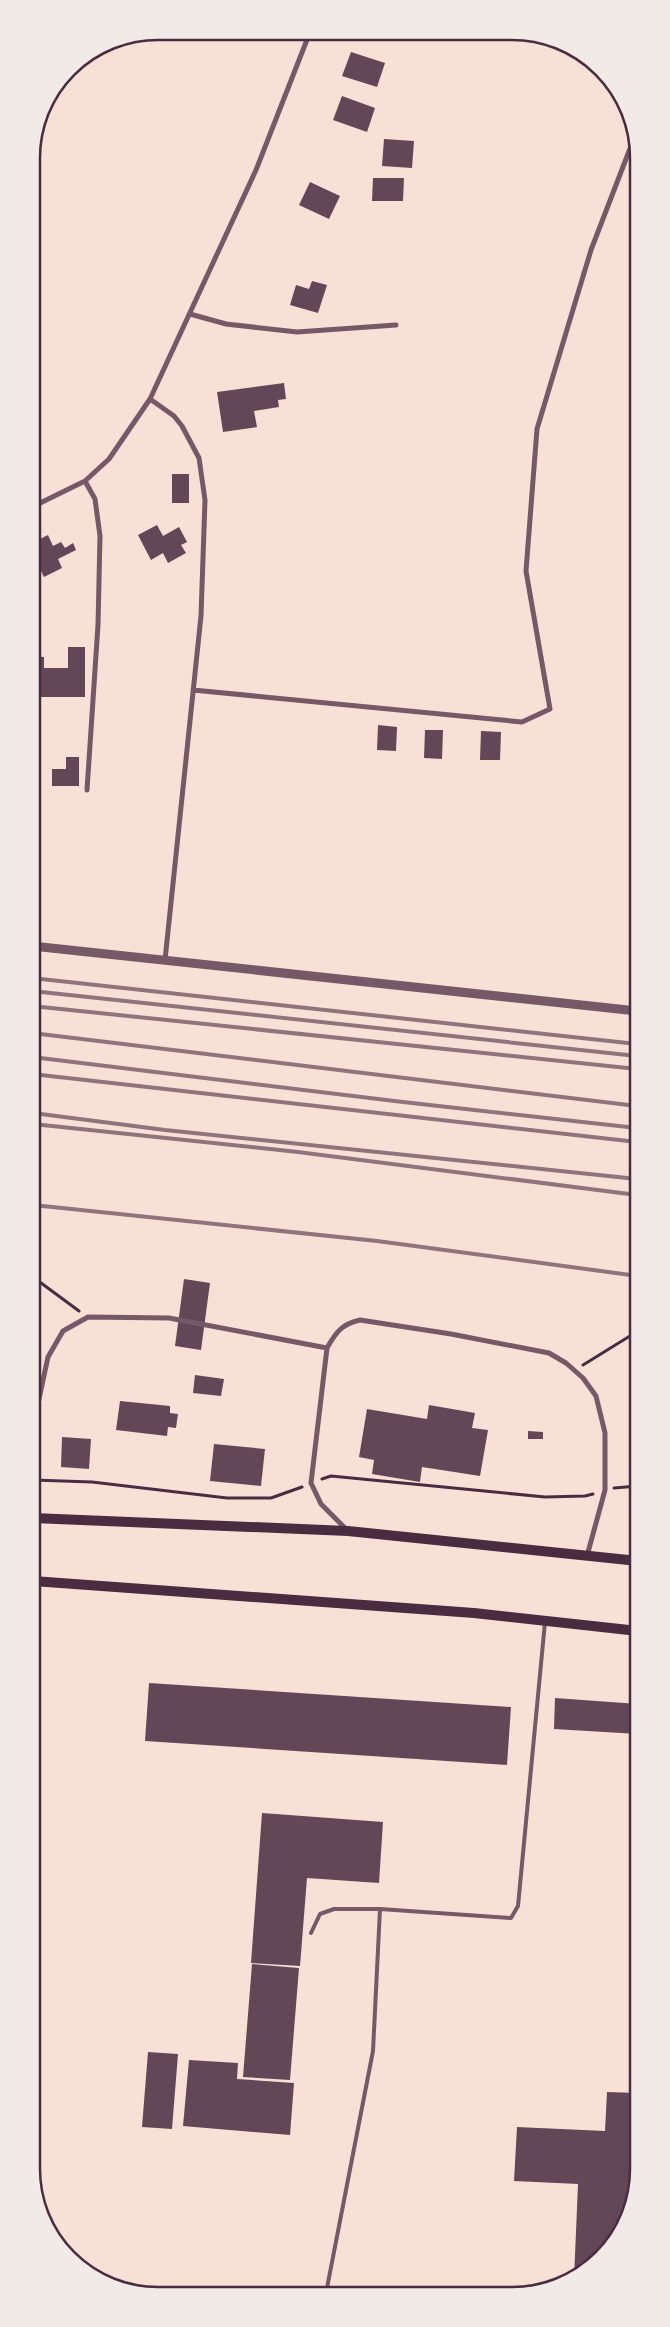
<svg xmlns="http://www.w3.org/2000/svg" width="670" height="2327" viewBox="0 0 670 2327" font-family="'Exo 2',sans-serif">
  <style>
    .building { fill: #644757 }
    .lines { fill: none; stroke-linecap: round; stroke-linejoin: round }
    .path { stroke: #4a2c40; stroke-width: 3 }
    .service { stroke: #755966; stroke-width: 4 }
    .minor { stroke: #755966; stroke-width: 5 }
    .tertiary { stroke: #755966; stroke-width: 9 }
    .secondary { stroke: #4a2c40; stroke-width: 10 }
    .rail { stroke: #8f747c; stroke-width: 4 }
    .rim { fill: none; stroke: #4a2c40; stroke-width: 2.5 }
  </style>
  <rect width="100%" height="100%" fill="#f7e1d7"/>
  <!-- building -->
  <path class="building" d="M351 52 385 63 377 87 342 76Z
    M342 96 375 108 367 132 333 120Z
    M384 139 414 141 412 168 382 166Z
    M373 178H404L403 201H372Z
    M310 182 340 196 329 219 299 205Z
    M312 281 327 285 318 313 290 305 296 285 309 289Z
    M284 383 286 399 278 400 279 407 254 411 257 427 223 432 217 392Z
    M172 474H189V503H172Z
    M157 525 163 536 179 527 187 542 181 545 186 553 168 563 163 553 151 560 138 535Z
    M48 535 53 546 61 542 65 548 73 543 76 550 58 559 62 568 44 577 32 553V543Z
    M68 647H85V697H32V656L44 657V668H68Z
    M378 725 397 727 396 751 377 750Z
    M425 730H443L442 759 424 758Z
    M481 731 501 732 500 760H480Z
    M66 757H79V786H52V769H66Z
    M184 1279 210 1283 201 1350 175 1346Z
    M195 1375 224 1379 221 1396 193 1393Z
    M120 1401 170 1406V1413L178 1414 176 1428 168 1427 167 1436 116 1430Z
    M429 1405 475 1413 472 1428 488 1430 480 1476 422 1467 420 1482 372 1474 374 1460 359 1457 367 1409 427 1419Z
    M528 1431 543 1432V1439H528Z
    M62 1437 91 1439 89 1469 61 1467Z
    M214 1444 265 1449 261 1486 210 1481Z
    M149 1683 511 1707 507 1765 145 1741Z
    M555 1698 638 1704V1734L554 1729Z
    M262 1813 383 1822 379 1883 307 1878 300 1966 251 1963Z
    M252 1964 299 1968 290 2080 243 2077Z
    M148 2052 178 2054 172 2129 142 2127Z
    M189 2060 238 2063 237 2079 294 2083 290 2135 183 2126Z
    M607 2092 638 2093V2177L636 2189H633L629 2217 607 2253 574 2279 578 2184 514 2181 517 2127 605 2131Z"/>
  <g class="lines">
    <!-- path -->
    <path class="path" d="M33 1277 79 1311
      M583 1365 638 1331
      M322 1479 331 1476 545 1497 585 1496 593 1494
      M33 1480 92 1482 227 1498H271L302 1487
      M614 1488 638 1486"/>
    <!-- service -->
    <path class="service" d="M311 1933 320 1914 334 1909H380L511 1918 518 1906 545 1622
      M326 2293 373 2051 380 1909"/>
    <!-- minor -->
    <path class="minor" d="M190 314 226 324 297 332 396 325
      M150 399 174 416 182 426 199 458 205 500 201 616 165 960
      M85 481 95 499 100 536 98 625 87 790
      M32 507 85 481 109 459 150 399 256 170 310 32
      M193 690 522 722 550 709 526 571 537 429 591 250 636 133
      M33 1427 48 1357 63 1331 88 1317 169 1318 327 1348
      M347 1530 321 1504 311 1483 327 1348C336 1332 342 1324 360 1320L451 1334 549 1353 566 1363 583 1378 596 1396 605 1433V1490L587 1556"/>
    <!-- tertiary -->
    <path class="tertiary" d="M32 946 637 1011"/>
    <!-- secondary -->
    <path class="secondary" d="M33 1518 348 1531 638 1561
      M33 1581 474 1613 638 1631"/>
    <!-- rail -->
    <path class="rail" d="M32 978 637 1044
      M32 991 637 1056
      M32 1006 637 1069
      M32 1033 637 1106
      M32 1057 403 1102 637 1128
      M32 1074 637 1142
      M33 1113 165 1130 637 1179
      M33 1124 298 1152 637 1195
      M33 1205 377 1241 638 1276"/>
  </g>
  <!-- crop -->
  <path d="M0 0H670V2327H0ZM158 40H512A118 118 0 0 1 630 158V2169A118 118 0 0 1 512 2287H158A118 118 0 0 1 40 2169V158A118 118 0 0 1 158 40Z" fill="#f1eae7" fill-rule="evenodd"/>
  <path class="rim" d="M158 40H512A118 118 0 0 1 630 158V2169A118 118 0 0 1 512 2287H158A118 118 0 0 1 40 2169V158A118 118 0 0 1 158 40Z"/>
</svg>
